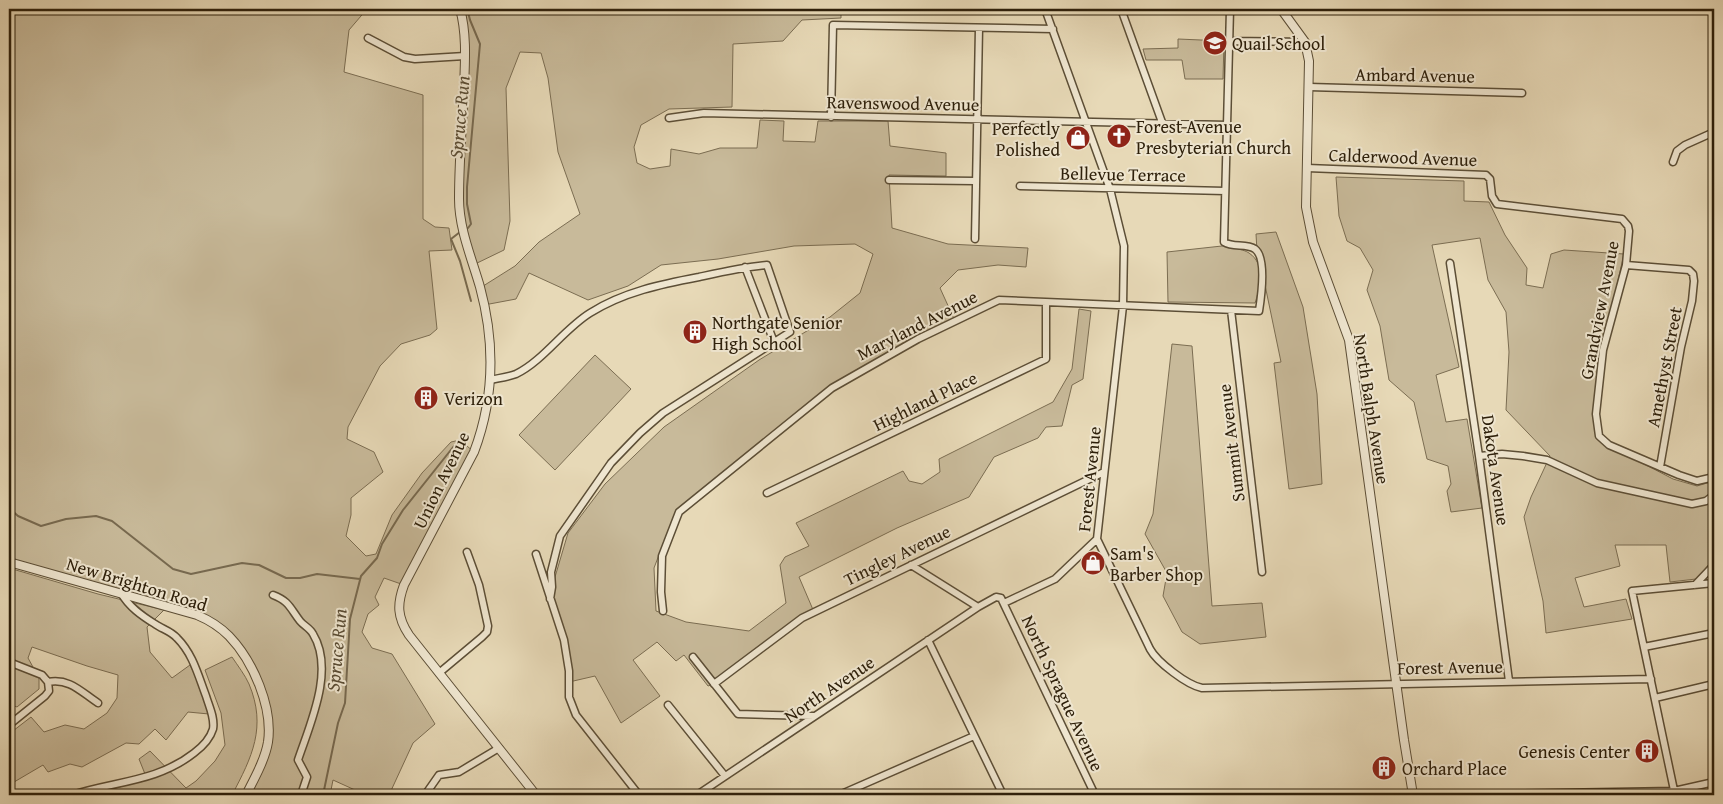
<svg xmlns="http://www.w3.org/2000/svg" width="1723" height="804" viewBox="0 0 1723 804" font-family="'Gentium Book Plus',serif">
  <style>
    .green { fill: #c8ba9a; stroke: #7b6d52 }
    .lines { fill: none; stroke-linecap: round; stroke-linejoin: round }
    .stream { stroke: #77694f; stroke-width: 2 }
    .minor-casing { stroke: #5c4e36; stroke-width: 9 }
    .tertiary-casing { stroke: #5c4e36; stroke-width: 10 }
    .minor { stroke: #efe6d0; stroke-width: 6 }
    .tertiary { stroke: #efe6d0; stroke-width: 8 }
    .labels { text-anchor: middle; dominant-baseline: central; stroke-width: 4; stroke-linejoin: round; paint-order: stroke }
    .poi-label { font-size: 18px; fill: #2e200b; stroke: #efe6d0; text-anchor: start }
    .street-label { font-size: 18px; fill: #2e200b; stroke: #efe6d0 }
    .water-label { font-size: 19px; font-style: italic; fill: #594b33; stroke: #efe6d0 }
  </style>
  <rect width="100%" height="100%" fill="#e7d9b7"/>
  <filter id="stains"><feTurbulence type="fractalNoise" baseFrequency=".004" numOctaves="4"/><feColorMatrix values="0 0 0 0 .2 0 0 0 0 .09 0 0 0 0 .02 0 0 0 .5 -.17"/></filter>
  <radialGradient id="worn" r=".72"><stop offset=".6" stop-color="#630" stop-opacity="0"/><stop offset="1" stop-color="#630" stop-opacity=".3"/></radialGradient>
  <!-- green -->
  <path class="green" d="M9 9H367L349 30 344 72 423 95V219L435 227 449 228 452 250 429 251 437 329 430 335 401 344 380 366 348 427 347 439 374 452 383 472 351 498V515L346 536 366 556 376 554 392 515 422 473 451 442 460 440 474 452 404 585 384 578 375 597 379 605 368 614 362 632 372 648 392 654 435 724 413 743 389 795H366L333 780 330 795H246L260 764 269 723 250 667 216 625 9 562Z
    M466 9H841V18L802 20 783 41 733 44 732 107 669 109 641 125 634 147 637 163 650 169 670 166 671 149 699 154 720 148H757L760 120 784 121 783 141 815 142 818 121H888L890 146 946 153V176L889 175 892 228 948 244 1028 248 1026 267 998 265 958 270 940 288 955 321 832 388 675 513 654 568 656 611 686 622 749 631 786 603 780 565 785 557 809 546 796 523 903 471 909 481 922 484 940 472 939 459 1053 402 1072 369 1079 309 1091 311 1083 379 1072 385 1062 426 1046 427 1038 438 994 457 969 497 897 528 799 577 814 612 714 684 708 686 684 655 676 661 657 642 633 660 660 696 621 723 595 676 569 682V670L550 599 555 577 568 533 605 484 664 427 759 360 830 317 860 293 873 254 855 244 794 246 718 259 661 265 628 286 588 300 529 273 516 299 484 305 480 288 515 266 539 242 580 214 558 152 548 78 541 53 520 52 506 88 510 221 504 250 473 265 459 201 465 56 461 13Z
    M1178 39 1224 41 1223 79H1185L1182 60H1146L1143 49 1178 48Z
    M1336 177 1464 181V201L1489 202 1505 235 1527 268 1526 285 1543 288 1551 254 1564 250 1624 254 1612 307 1600 348 1595 413 1597 434 1600 441 1673 479 1697 486 1714 481V559L1696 579 1670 582 1666 545H1615L1620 566 1575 578 1584 607 1626 599 1632 619 1546 633 1543 601 1524 517 1531 497 1550 456 1506 410 1509 352 1506 312 1488 280 1480 238 1432 245 1459 367 1436 375 1446 422 1467 419 1482 508 1451 512 1447 491 1451 484 1448 466 1427 459 1414 402 1389 380 1380 326 1367 290 1373 270 1360 248 1347 241 1339 216Z
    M1276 232 1303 307 1317 394 1322 484 1289 489 1274 363 1281 362 1265 285 1264 264 1257 251 1256 234Z
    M1231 245C1237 250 1243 249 1249 253 1266 264 1260 288 1255 303L1168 302 1167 252Z
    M1172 344 1192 346 1212 606 1262 603 1266 637 1200 644 1182 632 1163 596 1167 573 1145 534 1153 514Z
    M595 355 631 389 555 470 519 435Z
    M9 568 98 594 164 610 147 627 150 652 172 678 190 665 201 687 209 714 188 712 166 740 155 729 139 744 126 743 82 767 70 764 48 772 43 765 9 785V734L31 717 44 732 65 725 84 729 107 713 117 698 118 675 87 666 32 647 28 658 39 678V689L17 707 9 704Z
    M232 657C238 666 245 675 249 684 267 727 252 757 232 795H115L113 789 147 779 139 759 150 751 186 788 196 781 215 761 225 745 221 713 205 670Z"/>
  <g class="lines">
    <!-- stream -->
    <path class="stream" d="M468 228 471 224 467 204V187L480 44 470 20 468 12 470 9
      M460 232 451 239 460 261 471 301
      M9 508 18 516 41 526 66 519 96 516 112 521 173 569 191 574 242 563 259 565 286 578H300L317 574 360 579
      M323 795 338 723 345 703 350 619 361 576 377 558 382 544 403 510 454 446"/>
    <defs>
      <path id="minor" d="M1045 9 1110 189 1124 246 1123 306 1097 539 1150 649C1157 662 1187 685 1202 688L1651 679
        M1121 9 1163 125
        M368 38 404 57 415 59 465 56
        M1229 41 1305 42
        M1309 87 1522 93
        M831 117 833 25 1053 29
        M669 118 704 113 1227 125
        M1673 162 1677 151 1685 145 1714 132
        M1307 168 1486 175 1490 179 1492 196 1497 204 1622 219 1628 226 1629 231 1626 265 1603 350 1596 414 1599 436 1609 445 1679 475 1697 481 1714 477
        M889 180 975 181
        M1020 186 1225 191
        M975 239 979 28
        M1450 263 1479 456 1509 681
        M1626 265 1689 270 1693 274 1694 281 1692 301 1681 347 1660 467
        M745 267 774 342
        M1231 310 1262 572
        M490 380C499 378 508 377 516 374 543 361 564 329 590 313 623 292 662 284 699 277 722 272 744 267 767 265L790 332 663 413 640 433 611 463 560 536 551 572 552 587 550 599
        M1479 456 1502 454 1523 456 1547 460 1597 483 1692 504 1706 501 1714 495
        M767 493 1046 359V303
        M536 554 564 640 569 671V697L576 715 639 795
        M911 565 978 607 996 597 1001 598 1095 795
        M1695 585 1714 565
        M273 595C289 601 290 608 300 621 304 626 310 628 313 634 335 670 310 724 298 760L307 777 301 795
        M1004 603 1055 579 1097 539
        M663 611 661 592 662 556 679 512 832 388 918 339 999 300 1259 311C1261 298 1267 258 1255 249 1246 243 1233 248 1224 242L1230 9
        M928 640 1003 795
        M1644 647 1714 633
        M693 657 738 714 814 716
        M9 662 42 675 48 682C70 678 81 692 98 703
        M439 673 482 637 487 632 488 626 479 585 467 552
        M714 684 802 618 1104 472
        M1655 698 1714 684
        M668 705 725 776
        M9 725 45 696 49 691 48 682
        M72 795C115 781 157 782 194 753 202 747 210 739 213 729 215 718 209 706 206 696 198 675 193 654 177 638 171 631 162 629 155 624 142 616 129 607 121 593
        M425 795 439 775 459 772 499 748
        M697 795 978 607
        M839 795 974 736
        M1431 795 1674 791 1714 782
        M1675 795 1632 591 1714 583"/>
      <path id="tertiary" d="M460 9C467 34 465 62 464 88 462 125 459 162 459 199 459 229 472 259 480 287 495 342 494 399 474 452L404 585C397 604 397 617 409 635L536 795
        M1281 9 1305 42 1309 61 1306 207 1313 242 1349 340 1404 740 1413 795
        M9 562 197 615C209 620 219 626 229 636 253 661 273 707 268 742 265 760 254 779 246 795"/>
    </defs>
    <!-- minor casing -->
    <use href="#minor" class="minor-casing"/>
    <!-- tertiary casing -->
    <use href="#tertiary" class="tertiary-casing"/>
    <!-- minor -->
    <use href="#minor" class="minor"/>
    <!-- tertiary -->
    <use href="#tertiary" class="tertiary"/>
  </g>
  <!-- icons -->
  <defs>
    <symbol id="school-disc" viewBox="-11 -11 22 22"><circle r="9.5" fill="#8f2418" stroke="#efe6d0"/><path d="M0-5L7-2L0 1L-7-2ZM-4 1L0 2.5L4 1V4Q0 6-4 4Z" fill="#fff"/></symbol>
    <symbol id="church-disc" viewBox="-11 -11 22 22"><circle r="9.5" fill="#8f2418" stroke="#efe6d0"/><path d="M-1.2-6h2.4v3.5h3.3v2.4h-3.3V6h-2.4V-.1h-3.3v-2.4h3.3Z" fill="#fff"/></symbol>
    <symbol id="shop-disc" viewBox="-11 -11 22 22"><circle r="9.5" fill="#8f2418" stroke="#efe6d0"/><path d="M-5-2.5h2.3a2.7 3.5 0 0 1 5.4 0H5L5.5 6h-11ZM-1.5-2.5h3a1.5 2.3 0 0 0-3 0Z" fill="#fff"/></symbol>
    <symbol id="building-disc" viewBox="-11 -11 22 22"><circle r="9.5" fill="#8f2418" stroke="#efe6d0"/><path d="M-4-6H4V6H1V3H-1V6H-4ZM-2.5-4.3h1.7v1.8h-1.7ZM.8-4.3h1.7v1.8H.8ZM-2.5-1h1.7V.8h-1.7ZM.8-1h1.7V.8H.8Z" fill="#fff"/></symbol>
  </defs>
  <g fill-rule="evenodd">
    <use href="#school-disc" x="1201" y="29" width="28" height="28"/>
    <use href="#church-disc" x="1105" y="122" width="28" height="28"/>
    <use href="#shop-disc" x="1064" y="124" width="28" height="28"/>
    <use href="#building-disc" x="681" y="318" width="28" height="28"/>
    <use href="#building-disc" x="412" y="384" width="28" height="28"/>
    <use href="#shop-disc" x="1079" y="549" width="28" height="28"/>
    <use href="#building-disc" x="1633" y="737" width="28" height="28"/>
    <use href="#building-disc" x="1370" y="754" width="28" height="28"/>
  </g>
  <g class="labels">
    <!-- poi labels -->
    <g class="poi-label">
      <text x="1232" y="43">Quail School</text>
      <text x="1136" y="126">Forest Avenue<tspan x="1136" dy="21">Presbyterian Church</tspan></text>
      <text x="1060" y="128" text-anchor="end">Perfectly<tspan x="1060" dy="21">Polished</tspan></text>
      <text x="712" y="322">Northgate Senior<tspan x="712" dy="21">High School</tspan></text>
      <text x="444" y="398">Verizon</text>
      <text x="1110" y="553">Sam's<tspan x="1110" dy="21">Barber Shop</tspan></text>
      <text x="1630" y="751" text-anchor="end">Genesis Center</text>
      <text x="1402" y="768">Orchard Place</text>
    </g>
    <!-- street labels -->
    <g class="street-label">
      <text transform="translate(1415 75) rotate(1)">Ambard Avenue</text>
      <text transform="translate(903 103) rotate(1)">Ravenswood Avenue</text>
      <text transform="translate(1403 157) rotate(2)">Calderwood Avenue</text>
      <text transform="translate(1123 174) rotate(1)">Bellevue Terrace</text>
      <text transform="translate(1599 310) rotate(-79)">Grandview Avenue</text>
      <text transform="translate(917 325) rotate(-27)">Maryland Avenue</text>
      <text transform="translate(1664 367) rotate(-79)">Amethyst Street</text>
      <text transform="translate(925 401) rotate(-26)">Highland Place</text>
      <text transform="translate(1372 409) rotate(81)">North Balph Avenue</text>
      <text transform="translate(1231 443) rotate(-97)">Summit Avenue</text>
      <text transform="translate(1496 470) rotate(82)">Dakota Avenue</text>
      <text transform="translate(1089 479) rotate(-84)">Forest Avenue</text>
      <text transform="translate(441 480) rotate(-64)">Union Avenue</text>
      <text transform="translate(897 555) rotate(-26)">Tingley Avenue</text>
      <text transform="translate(137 584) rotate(17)">New Brighton Road</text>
      <text transform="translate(1450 667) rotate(-1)">Forest Avenue</text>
      <text transform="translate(829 689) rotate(-34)">North Avenue</text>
      <text transform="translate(1063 693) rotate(65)">North Sprague Avenue</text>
    </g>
    <!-- water labels -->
    <g class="water-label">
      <text transform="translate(459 117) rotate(-85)">Spruce Run</text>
      <text transform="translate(336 650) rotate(-85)">Spruce Run</text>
    </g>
  </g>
  <!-- margin -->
  <rect width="1723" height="804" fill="none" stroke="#e7d9b7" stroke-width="30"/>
  <rect x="10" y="10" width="1703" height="784" fill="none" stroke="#2e200b" stroke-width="2.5"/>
  <rect x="15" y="15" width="1693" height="774" fill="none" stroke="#2e200b"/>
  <rect width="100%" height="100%" filter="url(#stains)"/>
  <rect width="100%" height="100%" fill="url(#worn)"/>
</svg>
